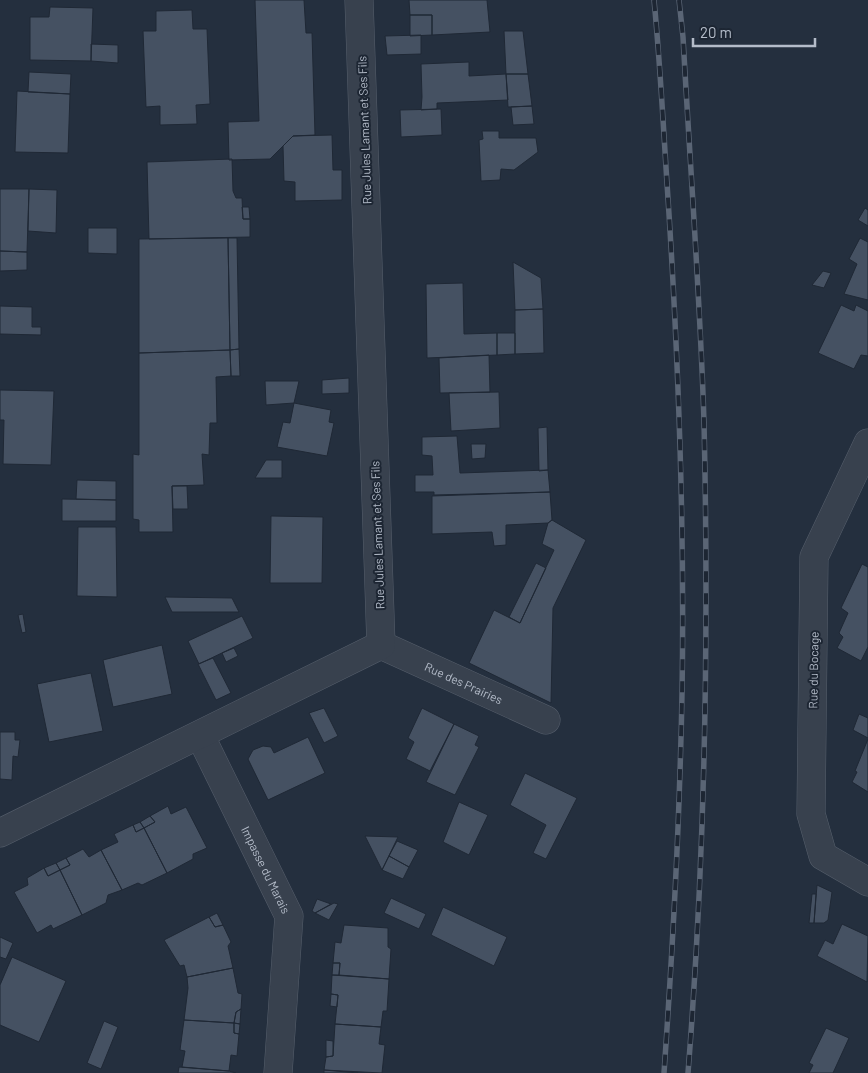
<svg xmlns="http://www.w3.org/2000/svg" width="868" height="1073" viewBox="0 0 868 1073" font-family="Barlow,sans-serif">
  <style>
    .building { fill: #455162; stroke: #1f2835 }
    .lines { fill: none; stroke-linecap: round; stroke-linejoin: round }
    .minor-casing { stroke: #565f6c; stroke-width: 29 }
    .tertiary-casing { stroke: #565f6c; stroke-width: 29 }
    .minor { stroke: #38414e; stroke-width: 28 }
    .tertiary { stroke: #38414e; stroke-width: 28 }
    .rail-casing { stroke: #5a6575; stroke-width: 5.5 }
    .rail { stroke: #1d2633; stroke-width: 4; stroke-dasharray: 11; stroke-linecap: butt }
    .labels { text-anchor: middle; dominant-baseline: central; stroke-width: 4; stroke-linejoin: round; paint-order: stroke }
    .street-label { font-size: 12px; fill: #b4bcc9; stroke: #1d2633 }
  </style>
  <rect width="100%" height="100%" fill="#242f3e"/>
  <!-- building -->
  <path class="building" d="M255 0H304L306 33H312L315 135 293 136 270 159 229 160 228 122 259 121Z
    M409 0H487L490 32 432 35V15H410Z
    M50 7 93 8 91 61 30 60V17H49Z
    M192 10 193 29H207L210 104 196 105 197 124 160 125V106L146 107 143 31H156V11Z
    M410 15H432V35L410 36Z
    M504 31H523L528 74H506Z
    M421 35V54L387 55 385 36Z
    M91 44 118 45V63L91 61Z
    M469 62V76L506 74 508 100 437 103V109L421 110 422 97 421 64Z
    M29 72 71 74 70 94 28 92Z
    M506 74H528L532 106 508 107Z
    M17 91 70 94 68 153 15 152Z
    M532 106 534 124 513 125 511 107Z
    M441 109 442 135 401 137 400 110Z
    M482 131H499V138H536L538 152 514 170 501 169 500 180 481 181 479 140 483 139Z
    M332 135 333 170H342V200L295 201V182L284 181 283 146 293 136Z
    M232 159 233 191 236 198H242L243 219H250V237L149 239 147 162Z
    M0 189H29L27 252 0 251Z
    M29 189 57 190 56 233 28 231Z
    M242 207H249L250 219H243Z
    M865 208 868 210V226L858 220Z
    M88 228H117V254L88 253Z
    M228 238H237L239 349 230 350Z
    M228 238 230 350 139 353V239Z
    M860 238 868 242V300L844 294 857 264 849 259Z
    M0 251 27 252V270L0 271Z
    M513 262 541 278 543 309 515 310Z
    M823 271 831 273 824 288 812 285Z
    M463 283 464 334 497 333V355L427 358 426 284Z
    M841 305 854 311 856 305 868 311V356L861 355 854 369 818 353Z
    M0 306 32 307V327H41V335L0 334Z
    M543 309 544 353 515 354V310Z
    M497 333H515V354L497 355Z
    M239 349 240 376H231L230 350Z
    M230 350 231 376 216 377 217 423H210L209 455 202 454 204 485 172 486 173 532H139V520L133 519V454L139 455V353Z
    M489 355 490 392 440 393 439 358Z
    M349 378V393L322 394V380Z
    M265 381H299L294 403 266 405Z
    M0 390 54 391 51 465 3 464 4 420H0Z
    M499 392 500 428 451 431 449 393Z
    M294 403 331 410 329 422 334 423 327 456 277 447 283 422 290 423Z
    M547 427 548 470 539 471 538 428Z
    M457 436 460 473 548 470 550 492 434 495V492H415V475H433L432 456 422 455V437Z
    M471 444H486L485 458 472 459Z
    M266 460H282V478H255Z
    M77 480 116 481V500L76 499Z
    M172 486H187L188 509H173Z
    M550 492 552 520 548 523 506 525V545L494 546 492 532 432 534V496Z
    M62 499 116 500V521H62Z
    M271 516 323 517 322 583H270Z
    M552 520 586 540 553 608 551 703 469 663 494 610 520 623 554 550 542 544 548 523Z
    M78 527H116L117 597 77 596Z
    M536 563 546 568 520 623 509 617Z
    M862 564 868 567V647L861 661 837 648 843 637 839 633 848 613 841 608Z
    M165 597 232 598 239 612H172Z
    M23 614 26 632 22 633 18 615Z
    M242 616 253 638 199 664 188 641Z
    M162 645 172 694 113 707 103 660Z
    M234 648 238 656 226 662 222 653Z
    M213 658 231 693 216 700 198 664Z
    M91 673 103 731 49 742 37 684Z
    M324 708 338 736 324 743 309 713Z
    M422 708 454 724 430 771 406 759 414 742 408 738Z
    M859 714 868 718V738L853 730Z
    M454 724 479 736 475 745 479 747 455 795 426 782Z
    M0 732H15V740H20L18 757 13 756 12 780 0 779Z
    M308 737 325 773 268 800 248 759 253 750 263 746 271 747 274 753Z
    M868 739V792L852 782 857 772 855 771Z
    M525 773 577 798 546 859 533 853 546 825 510 805Z
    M459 802 488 815 469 855 443 842Z
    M168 806 171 814 186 807 207 848 193 854V859L167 873 144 828 155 822 150 816Z
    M150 816 155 822 144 828 140 822Z
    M140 822 144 828 136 832 133 825Z
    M133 825 136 832 144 828 167 873 142 885 138 883 122 890 101 850 118 842 114 834Z
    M365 836 398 837 382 870Z
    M397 841 418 850 409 867 389 856Z
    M83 849 89 857 101 850 122 890 108 895 106 903 82 915 60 870 70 865 66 858Z
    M389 856 409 867 403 879 382 870Z
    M66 858 70 865 60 870 56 863Z
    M56 863 60 870 48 876 44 868Z
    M44 868 48 876 60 870 82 915 53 929 51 925 37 933 14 892 28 885 27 878Z
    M817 885 832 892 828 920 824 923H814Z
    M812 894H816L814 923H809Z
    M391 898 426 914 419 929 384 913Z
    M317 899 331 904 315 913 312 911Z
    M334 903 338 904 329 920 315 913Z
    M443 907 507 937 494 966 431 935Z
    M217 913 223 925 215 927 209 917Z
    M209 917 215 927 223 925 231 942 228 946 233 968 187 977 184 965 180 966 164 940Z
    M842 924 868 936 867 982 817 956 825 940 833 944Z
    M344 925 388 928V947L391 949 389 979 339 975 340 963H333L335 942 341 943Z
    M0 937 13 943 6 959 0 957Z
    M12 957 66 981 39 1042 0 1025V985Z
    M333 963H340L339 975H332Z
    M233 968 238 993 242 994 241 1009 236 1012 234 1023 184 1020 188 988 187 977Z
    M332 975 389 979 387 1011H383L381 1027 335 1024 338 995 331 994Z
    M331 994 338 995 337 1007 330 1006Z
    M241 1009 240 1024 234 1023 236 1012Z
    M184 1020 234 1023V1033L239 1034 237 1056 231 1055 229 1071 182 1067 185 1051 180 1050Z
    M104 1021 118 1027 101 1069 87 1063Z
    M234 1023 240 1024 239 1034 234 1033Z
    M335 1024 381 1027 379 1044 385 1045 382 1073 324 1070 326 1057 333 1056Z
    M826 1028 849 1038 833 1073H809L813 1065 809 1063Z
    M326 1040 333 1041V1056L326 1057Z
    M179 1067 229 1071 236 1073H178Z
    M324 1070 358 1073H324Z"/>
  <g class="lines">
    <defs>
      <g id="minor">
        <path id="s1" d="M381 645 546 720"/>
        <path id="s2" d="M200 735 289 916 278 1073"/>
        <path d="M0 833 381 645 359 0"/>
      </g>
      <path id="tertiary" d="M868 443 814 557 811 814 823 856 868 882"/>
    </defs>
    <!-- minor casing -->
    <use href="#minor" class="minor-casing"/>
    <!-- tertiary casing -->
    <use href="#tertiary" class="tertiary-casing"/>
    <!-- minor -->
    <use href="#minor" class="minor"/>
    <!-- tertiary -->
    <use href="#tertiary" class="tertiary"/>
    <defs>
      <path id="rail" d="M654 0C660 61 663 122 667 183 680 379 687 575 680 771 677 872 671 972 664 1073
        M679 0 683 37C690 165 700 294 704 422 709 639 705 857 688 1073"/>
    </defs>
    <!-- rail casing -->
    <use href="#rail" class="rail-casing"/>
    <!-- rail -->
    <use href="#rail" class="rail"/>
  </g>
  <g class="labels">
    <!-- street labels -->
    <g class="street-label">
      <text transform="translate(364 130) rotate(-92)">Rue Jules Lamant et Ses Fils</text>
      <text transform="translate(377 535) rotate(-92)">Rue Jules Lamant et Ses Fils</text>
      <text transform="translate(813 670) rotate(-89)">Rue du Bocage</text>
      <text stroke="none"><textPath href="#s1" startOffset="91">Rue des Prairies</textPath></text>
      <text stroke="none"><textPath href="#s2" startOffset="150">Impasse du Marais</textPath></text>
    </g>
  </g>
  <!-- scale -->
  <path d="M693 38v8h122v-8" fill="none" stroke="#b4bcc9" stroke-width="2.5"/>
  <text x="700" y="38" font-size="15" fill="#b4bcc9" stroke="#1d2633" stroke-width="4" paint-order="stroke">20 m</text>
</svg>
